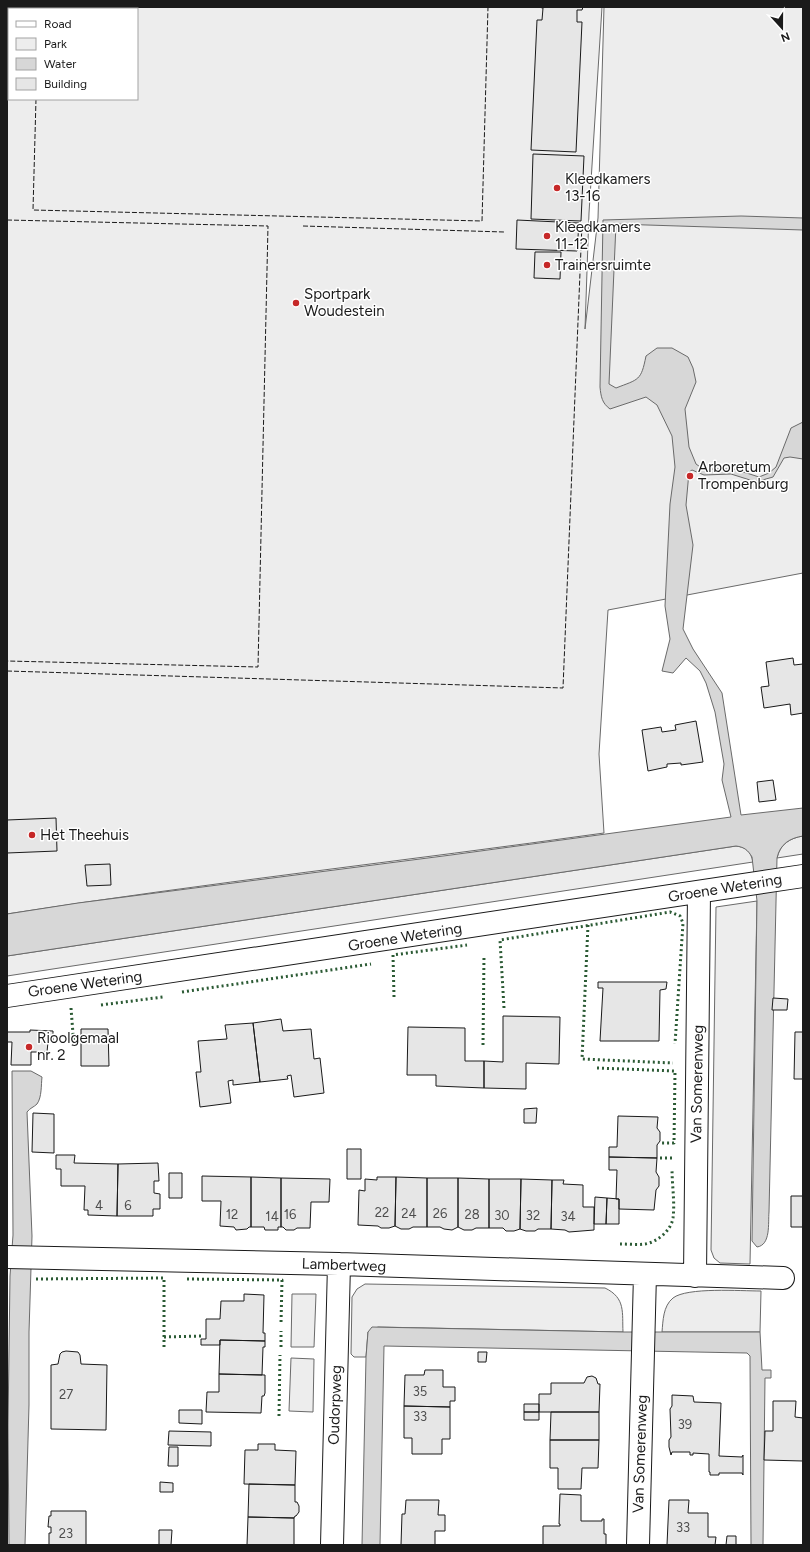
<svg xmlns="http://www.w3.org/2000/svg" width="810" height="1552" viewBox="0 0 810 1552" font-family="Figtree,sans-serif">
  <style>
    .green { fill: #ededed; stroke: #6a6a6a; fill-rule: evenodd }
    .water { fill: #d7d7d7; stroke: #6a6a6a }
    .building { fill: #e6e6e6; stroke: #1a1a1a }
    .lines { fill: none; stroke-linecap: round; stroke-linejoin: round }
    .minor-casing { stroke: #1a1a1a; stroke-width: 24 }
    .minor { stroke: #fff; stroke-width: 22 }
    .hedge { stroke: #2b5a34; stroke-width: 3; stroke-dasharray: 2 3; stroke-linecap: butt }
    .fence { stroke: #1a1a1a; stroke-width: 1; stroke-dasharray: 5 2; stroke-linecap: butt }
    .poi-dot { fill: #c62828; stroke: #fff; stroke-width: 1.5 }
    .labels { text-anchor: middle; dominant-baseline: central; stroke-width: 3; stroke-linejoin: round; paint-order: stroke }
    .number-label { font-size: 13px; fill: #4d4d4d }
    .poi-label { font-size: 15px; fill: #1a1a1a; stroke: #fff; text-anchor: start }
    .street-label { font-size: 15px; fill: #1a1a1a; stroke: #fff }
  </style>
  <rect width="100%" height="100%" fill="#fff"/>
  <!-- green -->
  <path class="green" d="M7 7H602L589 213 585 329 598 218 604 7H803V573L608 610 599 754 604 833C405 861 205 883 7 914ZM9 9H137V99H9Z
    M803 836V854L777 858C780 844 790 838 803 836Z
    M736 846C746 847 751 852 753 862L7 976V956Z
    M757 901 750 1264 720 1263 714 1258 711 1250 716 907Z
    M365 1284 605 1288C626 1298 622 1313 623 1332L378 1327 368 1332 366 1357H354L351 1354 352 1297 357 1289Z
    M761 1291 760 1332H662C663 1321 663 1306 673 1298 687 1287 741 1291 761 1291Z
    M292 1294H316L314 1347H291Z
    M291 1358 314 1359 313 1412 289 1411Z"/>
  <!-- water -->
  <path class="water" d="M741 216 803 218V230L616 224 609 384 616 388C639 379 641 381 646 356L657 348H672L688 357 693 368 696 382 685 409 689 447 696 464 703 469H734L759 477 769 473 776 467 791 428 803 422V459L790 457 784 458 773 477 759 481 750 480 731 474 704 475 692 470 689 472 686 505 693 545 683 629 693 649 722 693 741 815 803 808V836C790 838 780 844 777 858L769 1212C768 1223 771 1245 757 1247L752 1241 757 901 752 857C748 850 744 847 736 846L7 956V914L78 903 451 855 731 817 722 780 724 764 715 712 706 683 700 671 686 658 673 673 662 671 670 639 665 606 670 504 675 467 672 436 657 405 646 397 610 409C602 403 601 397 600 387L603 220Z
    M12 1071H31L42 1077C41 1085 42 1097 37 1104 34 1107 30 1108 27 1112L32 1236 29 1332V1405L25 1545H9L8 1425 10 1276 13 1235Z
    M372 1327 623 1332H760L762 1370H771V1378H765L763 1545H751L750 1356 747 1353 384 1346 380 1545H362L366 1357 368 1332Z"/>
  <!-- building -->
  <path class="building" d="M538 7H583L582 10H577V22H582L576 152 531 150 537 20H542L543 8Z
    M533 154 584 156 581 221 531 219Z
    M517 220 579 223 577 251 516 249Z
    M535 252H561L560 279 534 278Z
    M793 658 794 665 803 664V713L791 715 790 704 764 708 761 687 769 686 766 662Z
    M696 721 703 762 681 765V763L667 764V767L648 771 642 730 661 727 662 732 676 730 675 725Z
    M773 780 776 800 759 802 757 782Z
    M56 818 57 851 7 853V820Z
    M110 864 111 885 87 886 85 865Z
    M598 982H667L666 989 660 990 659 1041H600L603 988H598Z
    M773 998 788 999 787 1010H772Z
    M503 1016 560 1017 559 1064 526 1063V1089L484 1088V1061L503 1062Z
    M281 1019 283 1031 311 1029 314 1059 320 1058 324 1093 294 1097 291 1075 287 1076 288 1079 260 1082 253 1023Z
    M253 1023 260 1082 233 1085V1080L228 1081 231 1103 200 1107 196 1072H201L198 1041 227 1039 225 1025Z
    M408 1027 465 1028V1061H484V1088L436 1086V1075H407Z
    M81 1029H108L109 1066H81Z
    M30 1030 53 1031V1042H48L47 1052H31V1065H11L12 1042H7V1032H30Z
    M795 1032H803V1079H794Z
    M537 1108 536 1123H524V1109Z
    M33 1113 54 1114V1153L32 1152Z
    M618 1116 658 1117 657 1128 660 1132V1141L657 1145V1158L609 1157V1147H617Z
    M347 1149H361V1179H347Z
    M56 1155H75L74 1163 118 1164 117 1216 88 1215V1210H84L85 1186H61V1169H56Z
    M609 1157 657 1158 656 1172 659 1177V1186L656 1190 654 1210 619 1209V1199H616L617 1170H609Z
    M158 1163 159 1181H154V1193L160 1194V1209H153V1216H117L118 1164Z
    M169 1173H182V1198H169Z
    M202 1176 251 1177V1227H249L247 1229 236 1230 234 1227 220 1226 221 1201H202Z
    M251 1177 281 1178V1227H278V1230H265L264 1227H251Z
    M377 1177H396L395 1226 389 1228H381L378 1226 358 1225 359 1190 365 1191V1179L377 1180Z
    M396 1177 427 1178V1227H413L409 1229H401L395 1226Z
    M281 1178 330 1179 329 1202H311L310 1228H297L294 1230H286L283 1227H281Z
    M427 1178H458V1227L452 1230 444 1229 440 1227H427Z
    M458 1178 489 1179V1228H476L472 1230H464L458 1227Z
    M489 1179H521L520 1229 514 1231H506L503 1228H489Z
    M521 1179 552 1180 551 1229H538L535 1231H526L520 1229Z
    M552 1180H564L563 1184 583 1185V1207H594V1230L569 1232 565 1230 551 1229Z
    M791 1196H803V1227H791Z
    M595 1197 607 1198 606 1224H594Z
    M607 1198 619 1199V1224H606Z
    M244 1294 264 1295 263 1333H265V1341L220 1340V1345H201V1339H206V1319H220L221 1301H244Z
    M220 1340 265 1341V1347H263L262 1375 219 1374Z
    M66 1351 78 1352 80 1355 81 1364 107 1365 106 1430 51 1429V1365L58 1364 60 1354 62 1352Z
    M478 1352H487L486 1362H478Z
    M425 1370H443V1387H455V1401H450V1407L404 1406 405 1375H424Z
    M219 1374 265 1375V1393L264 1396H262L261 1413 206 1412 207 1392H219Z
    M592 1376 596 1378 598 1384H600L599 1412H539V1394H551V1383H584L587 1377Z
    M672 1395 693 1396 694 1402 721 1403 719 1456 742 1457 743 1455V1475L742 1473H719V1475H710V1472H709V1454L693 1453V1455H690V1452H672L671 1455 669 1447V1440L671 1437 670 1409 672 1406Z
    M773 1401H796L795 1417 803 1418V1461L764 1460 765 1431H773Z
    M524 1404H539V1412H524Z
    M404 1406 450 1407V1439H442V1454H412V1438H404Z
    M179 1410H202V1424L179 1423Z
    M524 1412H539V1420H524Z
    M551 1412H599V1440H550Z
    M169 1431 211 1432V1446L168 1445Z
    M550 1440H599L598 1468H582L581 1489H558V1468H550Z
    M258 1444H275V1450L296 1451 295 1485 244 1484 245 1450H258Z
    M169 1447H178V1466H168Z
    M160 1482 173 1483V1492H160Z
    M249 1484 295 1485V1502H297L299 1506V1512L296 1516H295L294 1518 248 1517Z
    M560 1494 581 1495V1521H602V1519H604V1534H606V1545H543V1526H560V1524H559Z
    M406 1500H439L438 1515H445V1531H435V1545H401L402 1514H405Z
    M669 1500H689L688 1513H708V1537H716L715 1545H667Z
    M51 1511H86V1545H49V1533H51V1527H48L49 1516H51Z
    M248 1517 294 1518V1545H247Z
    M159 1530H172L171 1545H159Z
    M727 1536H736V1545H726Z"/>
  <g class="lines">
    <defs>
      <path id="minor" d="M7 996 803 876
        M7 1257 339 1264 783 1278
        M695 1276 699 893
        M332 1545 339 1264
        M638 1545 645 1274"/>
    </defs>
    <!-- minor casing -->
    <use href="#minor" class="minor-casing"/>
    <!-- minor -->
    <use href="#minor" class="minor"/>
    <!-- hedge -->
    <path class="hedge" d="M588 925 582 1059 673 1063
      M182 992 371 964
      M394 997 393 955 467 945
      M101 1005 163 997
      M71 1008 74 1047
      M504 1008 500 940 670 912 680 916 683 923 675 1044
      M483 1045 484 955
      M597 1068 675 1071 674 1143H662
      M660 1158H674
      M620 1244C628 1244 637 1245 645 1244 657 1242 671 1231 673 1218 675 1203 672 1185 672 1169
      M36 1279 164 1278V1350
      M187 1279 282 1280 281 1323
      M164 1337 201 1336
      M281 1347V1331
      M279 1416 280 1355"/>
    <!-- fence -->
    <path class="fence" d="M38 9V7
      M36 99 33 210 482 221 488 7
      M7 220 268 226 258 667 7 661
      M303 226 504 232
      M7 671 563 688 582 224"/>
  </g>
  <!-- markers -->
  <g class="poi-dot">
    <circle cx="557" cy="188" r="4"/>
    <circle cx="547" cy="236" r="4"/>
    <circle cx="547" cy="265" r="4"/>
    <circle cx="296" cy="303" r="4"/>
    <circle cx="690" cy="476" r="4"/>
    <circle cx="32" cy="835" r="4"/>
    <circle cx="29" cy="1047" r="4"/>
  </g>
  <g class="labels">
    <!-- number labels -->
    <g class="number-label">
      <text x="99" y="1205">4</text>
      <text x="128" y="1205">6</text>
      <text x="382" y="1212">22</text>
      <text x="409" y="1213">24</text>
      <text x="440" y="1213">26</text>
      <text x="232" y="1214">12</text>
      <text x="290" y="1214">16</text>
      <text x="472" y="1214">28</text>
      <text x="502" y="1215">30</text>
      <text x="533" y="1215">32</text>
      <text x="272" y="1216">14</text>
      <text x="568" y="1216">34</text>
      <text x="420" y="1391">35</text>
      <text x="66" y="1394">27</text>
      <text x="420" y="1416">33</text>
      <text x="685" y="1424">39</text>
      <text x="683" y="1527">33</text>
      <text x="66" y="1533">23</text>
    </g>
    <!-- poi labels -->
    <g class="poi-label">
      <text x="565" y="179">Kleedkamers<tspan x="565" dy="17">13-16</tspan></text>
      <text x="555" y="227">Kleedkamers<tspan x="555" dy="17">11-12</tspan></text>
      <text x="555" y="265">Trainersruimte</text>
      <text x="304" y="294">Sportpark<tspan x="304" dy="17">Woudestein</tspan></text>
      <text x="698" y="467">Arboretum<tspan x="698" dy="17">Trompenburg</tspan></text>
      <text x="40" y="835">Het Theehuis</text>
      <text x="37" y="1038">Rioolgemaal<tspan x="37" dy="17">nr. 2</tspan></text>
    </g>
    <!-- street labels -->
    <g class="street-label">
      <text transform="translate(725 888) rotate(-9)">Groene Wetering</text>
      <text transform="translate(405 937) rotate(-9)">Groene Wetering</text>
      <text transform="translate(85 984) rotate(-8)">Groene Wetering</text>
      <text transform="translate(697 1084) rotate(-89)">Van Somerenweg</text>
      <text transform="translate(344 1265) rotate(2)">Lambertweg</text>
      <text transform="translate(335 1405) rotate(-88)">Oudorpweg</text>
      <text transform="translate(640 1454) rotate(-88)">Van Somerenweg</text>
    </g>
  </g>
  <!-- border -->
  <rect width="810" height="1552" fill="none" stroke="#1a1a1a" stroke-width="16"/>
  <!-- legend -->
  <rect x="8" y="8" width="130" height="92" fill="#ffffff" stroke="#a3a3a3"/>
  <rect x="16" y="21" width="20" height="6" fill="#ffffff" stroke="#a3a3a3"/>
  <text x="44" y="28" font-size="12" fill="#1a1a1a">Road</text>
  <rect x="16" y="38" width="20" height="12" fill="#ededed" stroke="#a3a3a3"/>
  <text x="44" y="48" font-size="12" fill="#1a1a1a">Park</text>
  <rect x="16" y="58" width="20" height="12" fill="#d7d7d7" stroke="#a3a3a3"/>
  <text x="44" y="68" font-size="12" fill="#1a1a1a">Water</text>
  <rect x="16" y="78" width="20" height="12" fill="#e6e6e6" stroke="#a3a3a3"/>
  <text x="44" y="88" font-size="12" fill="#1a1a1a">Building</text>
  <!-- north arrow -->
  <g transform="translate(782 28) rotate(159)" stroke="#ffffff" stroke-width="3" paint-order="stroke">
  <path d="M0-3L7 15L0 10L-7 15Z" fill="#1a1a1a"/>
  <text y="-6" font-size="11" font-weight="bold" text-anchor="middle" fill="#1a1a1a">N</text>
  </g>
</svg>
